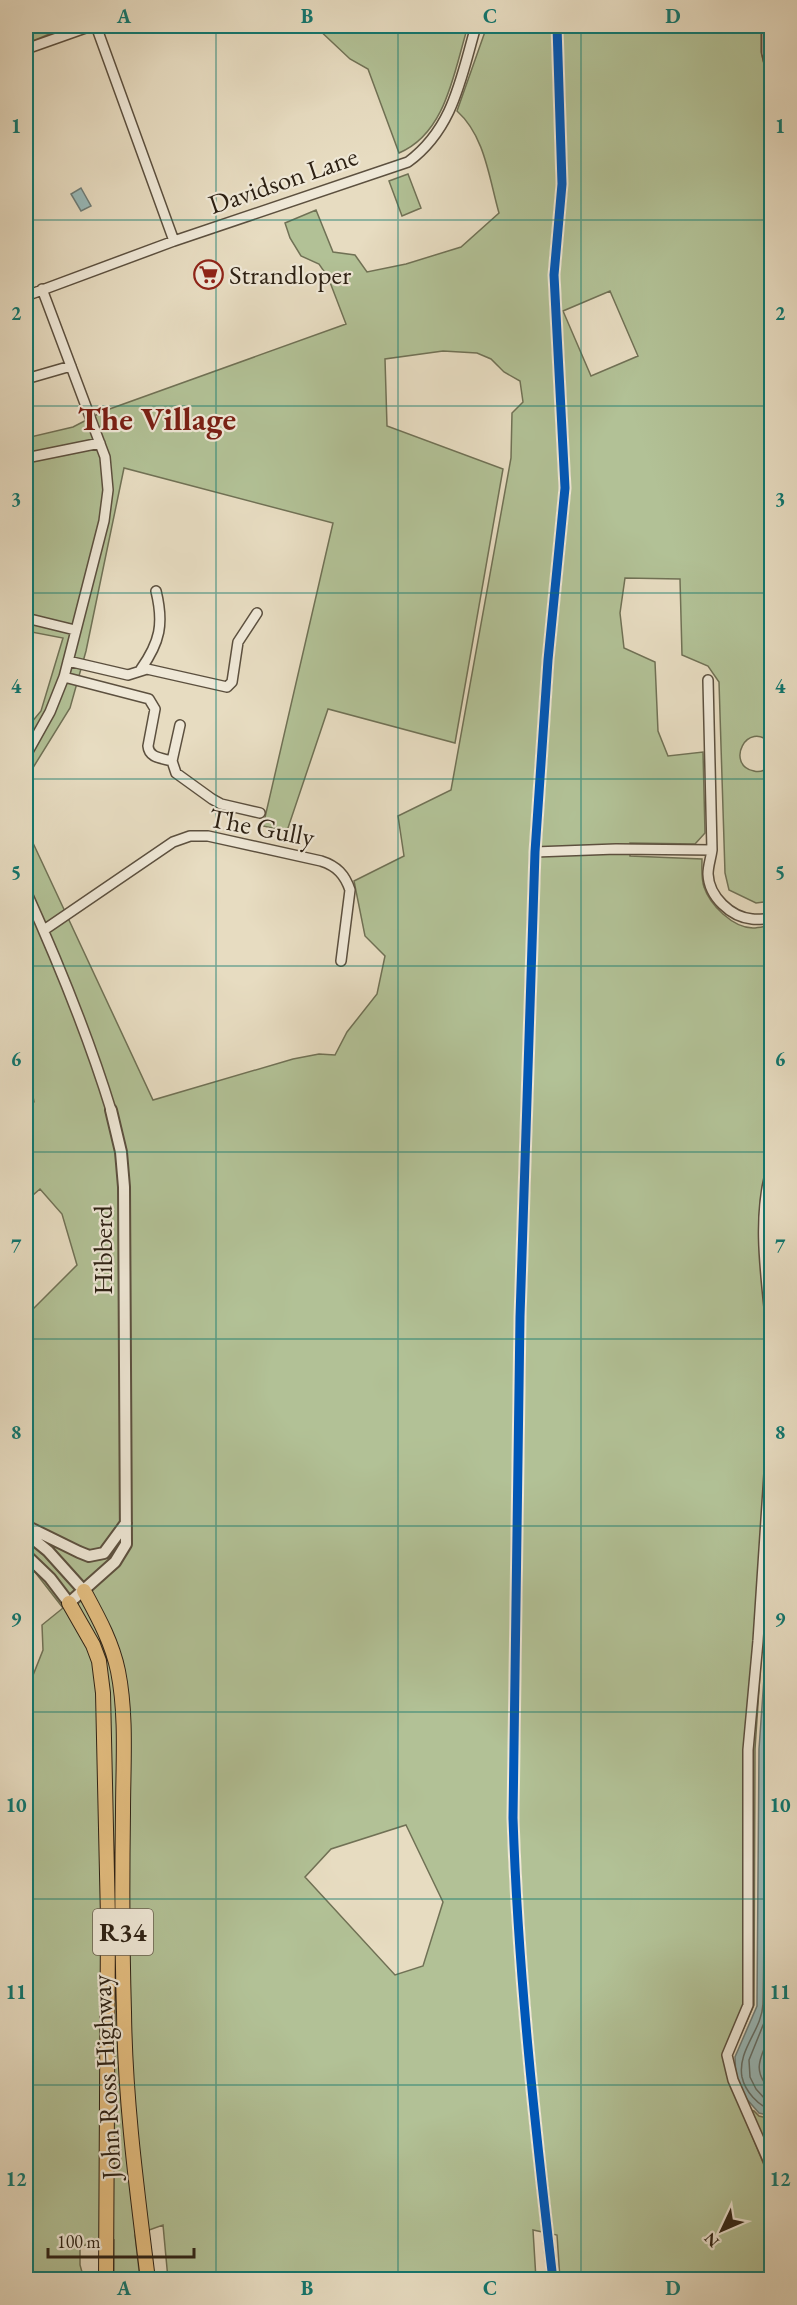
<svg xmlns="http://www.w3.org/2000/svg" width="797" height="2305" viewBox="0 0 797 2305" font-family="'EB Garamond',serif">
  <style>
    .green { fill: #b2c196; stroke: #707155; stroke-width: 1.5; fill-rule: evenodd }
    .water { fill: #99baba; stroke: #6e7d78; stroke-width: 1.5 }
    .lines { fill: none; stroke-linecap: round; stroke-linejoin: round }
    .shore { stroke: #636e67; stroke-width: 1.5 }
    .minor-casing { stroke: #5c503f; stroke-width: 12 }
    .tertiary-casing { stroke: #5c503f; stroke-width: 14 }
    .primary-casing { stroke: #2d2114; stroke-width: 16 }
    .minor { stroke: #efe8d7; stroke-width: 9 }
    .tertiary { stroke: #efe8d7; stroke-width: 10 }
    .primary { stroke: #e4be80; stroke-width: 14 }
    .cycleway-casing { stroke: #efe8d7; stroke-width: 13 }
    .cycleway { stroke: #0057b8; stroke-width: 9 }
    .grid { fill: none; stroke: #0f766e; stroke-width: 1.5; stroke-opacity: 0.55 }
    .labels { text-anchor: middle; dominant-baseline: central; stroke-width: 4.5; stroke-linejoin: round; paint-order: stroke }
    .shield { fill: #efe8d7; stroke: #675d4e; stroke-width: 1.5 }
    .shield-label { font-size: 26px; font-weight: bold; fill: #2d2114 }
    .street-label { font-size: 27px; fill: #2d2114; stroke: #efe8d7 }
    .poi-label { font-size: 27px; fill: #2d2114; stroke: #efe8d7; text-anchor: start }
    .district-label { font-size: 33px; font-weight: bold; fill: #7a1f14; stroke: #efe8d7 }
    .neatline { fill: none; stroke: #0f766e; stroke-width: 2 }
    .grid-label { font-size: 20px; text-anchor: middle; font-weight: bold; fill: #0f766e }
  </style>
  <rect width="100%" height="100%" fill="#e7dcc1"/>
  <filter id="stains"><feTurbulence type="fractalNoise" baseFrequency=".00333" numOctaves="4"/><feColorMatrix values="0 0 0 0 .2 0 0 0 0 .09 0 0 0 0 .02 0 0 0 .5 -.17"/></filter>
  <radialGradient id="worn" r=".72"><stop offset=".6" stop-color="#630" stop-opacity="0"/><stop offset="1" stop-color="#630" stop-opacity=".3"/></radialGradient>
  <!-- green -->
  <path class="green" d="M26 26H68L26 44Z
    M315 26H468C454 70 447 133 399 153L368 69 350 59Z
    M487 26H761V52L772 95V744C746 718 725 766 754 771 761 773 766 770 771 765V901L756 903 729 890 725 873 719 682 708 666 682 655 680 579 625 578 620 613 624 648 655 662 658 731 668 756 703 752 705 833 695 844 630 843V856L702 859C702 868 701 878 704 887 710 905 733 928 753 928 759 928 766 926 771 925L772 1495 755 1749 754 2005 732 2054 727 2075 771 2182V2279H560L557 2235 533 2230 536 2279H168L163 2225 135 2235 140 2279H114V2240L80 2246V2265L84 2279H26V1693L43 1650 42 1625 63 1608 35 1572 26 1565V1316L77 1265 62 1214 40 1189 26 1201V1107L34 1102 26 1060V828L153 1100 293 1059 319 1054 335 1055 347 1032 377 994 385 956 365 936 354 881 404 856 398 816 451 790 511 458 512 413 523 402 520 381 504 372 491 359 477 353 443 351 385 359 387 426 503 469 455 743 328 709 287 831 263 826 333 523 124 468 86 651 70 708 26 779V729L41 711 63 638 26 631V438L73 427 104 411 346 324 328 277 319 264 301 256 290 238 285 223 316 210 333 252 355 255 367 272 406 264 461 247 499 213C489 178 485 136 457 111ZM610 291 638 356 591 376 563 311ZM406 1825 443 1902 423 1966 395 1975 305 1877 331 1849Z
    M408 174 421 208 402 216 389 181Z
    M750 2110 754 2111 759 2116 771 2119V2157Z"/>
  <!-- water -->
  <path class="water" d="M81 188 91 206 81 211 71 194Z
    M771 1579V2116L759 2113 745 2097 736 2080 735 2057 757 2006 759 1749Z"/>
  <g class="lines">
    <!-- shore -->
    <path class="shore" d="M772 1655C760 1771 766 1888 763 2004 762 2030 737 2050 742 2077 745 2091 758 2106 772 2110
      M772 1789 770 2008 749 2060 750 2077 756 2089 766 2100 772 2102
      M772 2030C762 2056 749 2069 772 2092"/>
    <defs>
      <path id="minor" d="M96 26 174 241
        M767 26V53L772 76
        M26 49 91 26
        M26 296 174 241 408 162C454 128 461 77 476 26
        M26 379 71 366
        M26 458 100 443
        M26 618 75 630
        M68 661 128 675 147 669 227 687 232 682 238 642 257 613
        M141 669C160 642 164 624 156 591
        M64 677 149 699 155 709 148 746C149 758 161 758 172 761L176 773 212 799 221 804 260 813
        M708 680 712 850C711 858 708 866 708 874 709 897 731 917 752 919 758 920 765 919 772 918
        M26 755 50 712 64 677 104 521 108 490 105 457 42 289
        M172 761 180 725
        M535 852 616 849 712 850
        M26 891C58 962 88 1035 111 1110
        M44 930 173 842 190 836H208L321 861C337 866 345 875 350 890L341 961
        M772 1167C756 1218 767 1283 772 1335
        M772 1352 770 1459 758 1641 748 1750V2005L727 2055 733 2080 772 2169
        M553 2280C535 2126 518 1972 513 1818L520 1317 535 852 548 660 565 488 554 275 562 184 557 26"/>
      <path id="tertiary" d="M26 1526 79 1552 89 1556 104 1553 126 1523
        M26 1533 48 1551 84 1591
        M26 1555 50 1578 69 1603 115 1562 126 1544 124 1187 121 1152 111 1110"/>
      <path id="primary" d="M84 1591C98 1617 112 1642 118 1671 127 1716 123 1766 123 1812 122 1878 122 1945 124 2012 125 2102 137 2190 148 2280
        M69 1603 93 1645 99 1661 103 1693 108 1919 106 2280"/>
    </defs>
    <!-- minor casing -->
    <use href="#minor" class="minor-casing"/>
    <!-- tertiary casing -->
    <use href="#tertiary" class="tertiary-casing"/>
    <!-- primary casing -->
    <use href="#primary" class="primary-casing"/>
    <!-- minor -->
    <use href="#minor" class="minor"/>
    <!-- tertiary -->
    <use href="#tertiary" class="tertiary"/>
    <!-- primary -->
    <use href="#primary" class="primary"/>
    <defs>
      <path id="cycleway" d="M553 2280C535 2126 518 1972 513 1818L520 1317 535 852 548 660 565 488 554 275 562 184 557 26"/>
    </defs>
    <!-- cycleway casing -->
    <use href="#cycleway" class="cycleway-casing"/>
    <!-- cycleway -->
    <use href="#cycleway" class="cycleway"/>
  </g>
  <!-- grid -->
  <path class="grid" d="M216 26V2280M398 26V2280M581 26V2280M26 220H772M26 406H772M26 593H772M26 779H772M26 966H772M26 1152H772M26 1339H772M26 1526H772M26 1712H772M26 1899H772M26 2085H772"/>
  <!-- icons -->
  <defs>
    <symbol id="supermarket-ring" viewBox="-11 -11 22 22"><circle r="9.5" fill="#efe8d7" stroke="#8f2418" stroke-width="1.5"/><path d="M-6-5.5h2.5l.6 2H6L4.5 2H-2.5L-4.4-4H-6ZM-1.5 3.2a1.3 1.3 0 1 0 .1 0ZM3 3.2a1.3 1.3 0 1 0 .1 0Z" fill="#8f2418"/></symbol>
  </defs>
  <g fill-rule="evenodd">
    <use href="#supermarket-ring" x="192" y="258" width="33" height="33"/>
  </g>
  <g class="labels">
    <!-- shield labels -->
    <rect class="shield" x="93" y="1909" width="60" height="46" rx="4.5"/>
    <g class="shield-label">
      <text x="123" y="1932">R34</text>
    </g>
    <!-- street labels -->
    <g class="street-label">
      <text transform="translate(283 180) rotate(-19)">Davidson Lane</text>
      <text transform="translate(262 827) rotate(11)">The Gully</text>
      <text transform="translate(102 1250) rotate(-90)">Hibberd</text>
      <text transform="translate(106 2077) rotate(-93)">John Ross Highway</text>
    </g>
    <!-- poi labels -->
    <g class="poi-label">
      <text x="229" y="274">Strandloper</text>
    </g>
    <!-- district labels -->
    <g class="district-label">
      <text x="157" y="418">The Village</text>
    </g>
  </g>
  <!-- margin -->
  <rect width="797" height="2305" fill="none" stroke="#e7dcc1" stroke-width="66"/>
  <!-- north arrow -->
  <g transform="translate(722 2230) rotate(226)" stroke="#efe8d7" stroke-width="4.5" paint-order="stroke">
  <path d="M0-4.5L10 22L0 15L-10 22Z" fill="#2d2114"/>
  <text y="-9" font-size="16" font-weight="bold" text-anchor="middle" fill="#2d2114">N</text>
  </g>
  <!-- scale -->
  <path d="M48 2248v9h146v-9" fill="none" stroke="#2d2114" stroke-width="3"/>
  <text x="57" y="2248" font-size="18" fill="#2d2114" stroke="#efe8d7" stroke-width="4.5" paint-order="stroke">100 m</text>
  <rect x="33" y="33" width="731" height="2239" class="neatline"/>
  <g class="grid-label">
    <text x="124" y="23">A</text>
    <text x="307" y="23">B</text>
    <text x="490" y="23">C</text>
    <text x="673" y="23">D</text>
    <text x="16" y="133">1</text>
    <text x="780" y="133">1</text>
    <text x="16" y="320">2</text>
    <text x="780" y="320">2</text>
    <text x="16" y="506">3</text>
    <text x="780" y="506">3</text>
    <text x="16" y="693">4</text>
    <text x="780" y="693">4</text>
    <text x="16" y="879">5</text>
    <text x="780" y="879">5</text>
    <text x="16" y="1066">6</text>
    <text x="780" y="1066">6</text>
    <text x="16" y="1253">7</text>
    <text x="780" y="1253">7</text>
    <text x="16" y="1439">8</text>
    <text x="780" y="1439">8</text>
    <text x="16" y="1626">9</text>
    <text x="780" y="1626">9</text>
    <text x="16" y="1812">10</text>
    <text x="780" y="1812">10</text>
    <text x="16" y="1999">11</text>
    <text x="780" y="1999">11</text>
    <text x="16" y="2186">12</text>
    <text x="780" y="2186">12</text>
    <text x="124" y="2295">A</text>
    <text x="307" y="2295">B</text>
    <text x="490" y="2295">C</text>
    <text x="673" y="2295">D</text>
  </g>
  <rect width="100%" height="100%" filter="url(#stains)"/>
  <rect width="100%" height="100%" fill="url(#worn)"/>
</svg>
